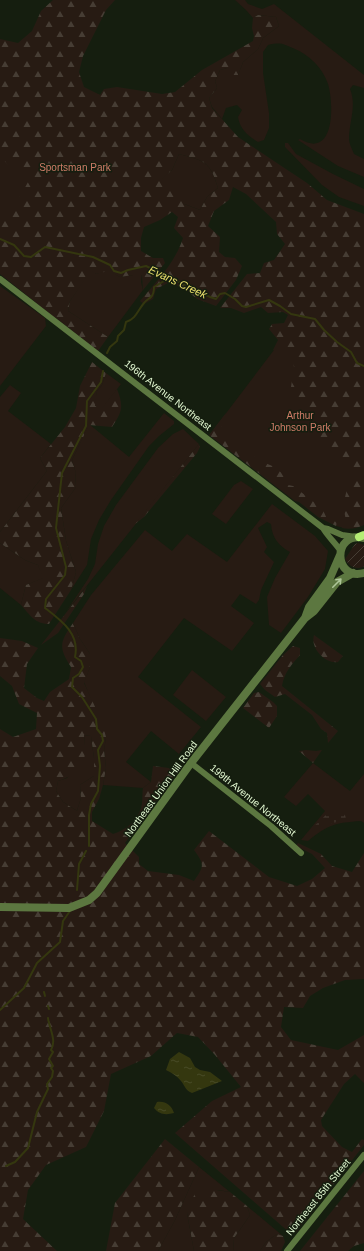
<svg xmlns="http://www.w3.org/2000/svg" width="364" height="1251" viewBox="0 0 364 1251" font-family="Helvetica,sans-serif">
  <style>
    .green { fill: #271b13 }
    .forest { fill: url(#forest-firs); fill-rule: evenodd }
    .wetland { fill: url(#wetland-marsh) }
    .garden { fill: url(#garden-furrows) }
    .water { fill: url(#water-ripples) }
    .lines { fill: none; stroke-linecap: round; stroke-linejoin: round }
    .stream { stroke: #34370f; stroke-width: 2 }
    .minor { stroke: #5c7740; stroke-width: 6 }
    .tertiary { stroke: #5c7740; stroke-width: 8 }
    .secondary { stroke: #b4ed75; stroke-width: 8 }
    .oneway { stroke: #adc598 }
    .labels { text-anchor: middle; dominant-baseline: central; stroke-width: 3; stroke-linejoin: round; paint-order: stroke }
    .park-label { font-size: 10px; fill: #cf7c68; stroke: #151e0f }
    .street-label { font-size: 10px; fill: #e3f9d2; stroke: #151e0f }
    .water-label { font-size: 11px; font-style: italic; fill: #ece16d; stroke: #151e0f }
  </style>
  <defs>
    <pattern id="forest-firs" width="22" height="20" patternUnits="userSpaceOnUse"><rect width="22" height="20" fill="#271b13"/><path d="M5 1l3.5 6h-7zM16 11l3.5 6h-7z" fill="#463d34"/></pattern>
    <pattern id="wetland-marsh" width="20" height="14" patternUnits="userSpaceOnUse"><rect width="20" height="14" fill="#271b13"/><path d="M1 5h8M5 5V1M11 12h8M15 12V8" fill="none" stroke="#463d34"/></pattern>
    <pattern id="garden-furrows" width="10" height="10" patternUnits="userSpaceOnUse"><rect width="10" height="10" fill="#271b13"/><path d="M-1 1l2-2M0 10L10 0M9 11l2-2" fill="none" stroke="#463d34"/></pattern>
    <pattern id="water-ripples" width="26" height="14" patternUnits="userSpaceOnUse"><rect width="26" height="14" fill="#34370f"/><path d="M2 4q2-2 4 0t4 0M15 11q2-2 4 0t4 0" fill="none" stroke="#484b26"/></pattern>
  </defs>
  <rect width="100%" height="100%" fill="#151e0f"/>
  <!-- green -->
  <path class="green" d="M235 0H245L248 4 262 9 274 4 364 75V88L353 85 350 89C357 106 349 122 349 139 349 143 352 149 354 154L364 159V177L338 166 298 140 300 139C335 160 334 104 328 84 323 68 309 55 295 49 283 44 281 42 268 45L263 52V73L269 113V128L264 140 258 142C248 136 240 129 238 117L242 110 237 105 226 108 222 119 212 107 209 98 217 88 215 81 220 70 227 68 238 75 243 62 258 49 263 38 279 26 276 17 258 15 253 18 246 10Z
    M0 54 54 79 197 128 268 177 325 210 342 215 364 225V524C355 528 345 529 336 526V525L318 516 211 433 299 317 273 296 321 235 275 207 186 143 91 270 96 274 108 270 120 277 133 275 142 274 141 282 143 290 108 337 68 311 70 301 90 271 55 318 0 273Z
    M285 143H288L296 154 333 174 364 189V206L339 197 322 185 285 147Z
    M179 154C205 161 210 161 218 188L207 197 200 210 184 204 159 181 172 170Z
    M0 286 45 318 46 326 0 386Z
    M106 373 121 384 102 409 94 406 97 391 102 385Z
    M10 385 21 393 8 411 51 444 40 458 47 471 0 532V397Z
    M164 413 174 421V424L159 436 149 446 111 500 99 520 91 539 87 565 71 590 76 572 66 541 61 508 76 487 75 470 72 460 89 424 129 457Z
    M183 429 199 444 66 612 88 579 95 564 98 544 104 526 116 505 158 448 173 434Z
    M241 481 253 489 226 524 212 514 234 485Z
    M272 504 315 536 328 551 325 569 308 597 281 633 269 625 267 597 275 578 290 552C279 546 272 538 271 524L267 522 258 528 267 547 264 552 274 562 261 590 259 600 256 604 240 594 231 606 254 623 232 651 184 618 138 677 201 727 179 754 151 731 126 762 151 782 143 788 103 785 106 768 104 750 106 737 84 682 90 667V654L80 639 73 623 91 595 145 530 172 551 187 534 227 562Z
    M0 543 25 560 38 565 44 578 26 585 21 605 0 588Z
    M192 670 226 697 206 721 173 695Z
    M84 735 91 736 94 758V776L80 785 81 798 77 811 63 802 56 791 58 781 67 778 85 754Z
    M313 763 350 791 364 774V823L361 821C335 823 329 824 308 841L301 840 325 811 308 794 296 806 284 797Z
    M199 1167 230 1192 218 1190 187 1213 194 1251H158L175 1220Z
    M247 1206 283 1236 277 1234 266 1242 260 1251H233L234 1238 250 1215Z"/>
  <!-- forest -->
  <path class="forest" d="M53 0H115L106 10 83 56 79 72 84 87 100 95 104 89 117 87 162 94 175 92 202 70 253 41 254 36 252 28 253 18 258 15 276 17 279 26 263 38 258 49 243 62 238 75H229L227 68 220 70 215 81 217 88 209 98 212 108 238 137 307 183 327 200 364 214V525C357 528 350 530 342 528L343 523 346 520C341 501 347 488 355 471L349 463 340 456 319 442 314 428 304 419 296 404 291 387 294 367 292 357 282 351 273 350 278 340 269 329 272 324 284 323 288 315 283 312 268 313 261 307 244 313 231 308H220L247 274 260 273 264 263 274 260 285 244 277 234 276 222 246 194 233 187 229 200 214 211 208 226 220 237 219 252 225 257 235 258 242 266 236 280 216 306 197 299 186 290 170 282 156 289 153 299 144 304 140 301C156 282 175 263 183 238L174 228 178 217 172 212 160 220 144 227 141 238V251L153 258H163L165 263 143 290 142 275H133L120 277 108 271 96 274 91 271 70 301 68 311 108 337 98 351 0 274V219C14 210 24 189 32 175L26 168 12 169 0 156V39L18 43 32 31 41 11ZM179 154C205 161 210 161 218 188L207 197 200 210 184 204 178 188 160 181 172 170Z
    M92 362 106 373 102 385 97 391 95 406 102 408 117 389C124 407 122 412 112 427L89 425 72 460 75 470 76 487 61 508 66 541 76 572 71 590 49 624C35 624 30 615 21 605L26 585 43 578 38 565 25 560 0 543V532L47 471 40 458 65 427 76 408 80 386Z
    M226 413 219 433 247 451 260 461 275 467 286 477 288 485 293 486 322 508 327 519 337 522 336 526 318 517 299 502 295 501 209 435Z
    M199 444 200 447 197 453 144 517 135 524Z
    M87 586 84 594 58 633 41 645Z
    M73 623 80 639 90 654V667L84 683 102 722 106 737 104 750 106 768 103 785 99 799 92 812V821L113 834C126 830 137 821 141 808 143 802 142 794 143 788L151 782 153 766 169 768 174 776 125 843 139 857V864L148 871 179 875 194 881C204 866 205 865 194 850L209 831 269 877 297 886 312 879 325 868 312 854 296 846 298 843 321 854 332 866 352 872 364 853V979L345 980 323 988 310 996 303 1008 284 1007 281 1027 291 1040 338 1050 364 1035V1083L355 1074 344 1084 321 1120 322 1126 342 1147 352 1152 362 1139 364 1140V1145L296 1232 290 1233 175 1133 212 1101 241 1087 215 1055 198 1037 177 1033 151 1056 111 1074 104 1111 86 1147 46 1165 28 1190 23 1219 57 1251H0V729L13 737 36 729 37 713 19 704 12 686 0 676V638L22 641 38 648 27 664 24 688 37 698 44 701 50 692 69 679 71 667C58 647 60 642 73 623ZM84 735 91 736 94 758V776L80 785 81 798 77 811 63 802 56 791 58 781C71 777 83 769 85 754 86 748 84 741 84 735Z
    M314 635 343 656 338 662C325 664 310 648 314 635Z
    M293 646 300 648V655C292 664 284 673 282 686L338 731 328 743 327 733 321 729 312 715 285 694 275 697 265 690 260 684 283 655Z
    M259 692 273 702 277 706V716L269 728 243 708 254 693Z
    M306 750 316 751 322 750 313 763 299 751Z
    M165 1139 199 1167 175 1220 158 1251H106L115 1203Z
    M364 1171V1243L354 1246 348 1251H300Z
    M209 1189 230 1192 247 1206 250 1215 234 1238 233 1251H194L187 1213 195 1193Z
    M277 1234 283 1236 285 1242 281 1251H260L266 1242Z"/>
  <!-- wetland -->
  <path class="wetland" d="M337 813 345 815 346 819C339 823 331 822 323 826 319 828 316 831 311 832V829L327 814Z"/>
  <!-- garden -->
  <path class="garden" d="M358 543 364 545V566C356 571 349 566 345 559L355 544Z"/>
  <!-- water -->
  <path class="water" d="M179 1052 190 1058 195 1067 200 1070 210 1072 222 1081 192 1093C186 1091 185 1086 181 1081 177 1076 172 1073 166 1070L170 1059Z
    M157 1102C166 1101 171 1105 174 1113 166 1115 160 1115 154 1108Z"/>
  <g class="lines">
    <!-- stream -->
    <path class="stream" d="M0 239 14 245 24 256 31 257 45 247 93 257 110 265 114 271 121 273 128 270 146 266 210 297 216 299 220 294 225 293 235 299 242 306 246 307 269 300 280 306 291 314 315 319 324 330 337 342 351 352 357 363 364 366
      M107 353 110 347 117 341 118 336 124 330 126 322C136 319 138 310 144 303 146 300 149 299 151 297 154 294 154 290 154 287L169 278
      M89 846V815L91 804 98 791 100 766 98 750 103 741 102 735 97 729 96 719 82 697 72 687 73 678 79 674 83 667 81 661 75 657C80 634 62 621 45 608L46 599 65 575 66 567 56 528 62 473 86 426 87 401 101 382 103 371
      M77 890 79 864 86 851
      M44 992 45 996
      M48 1006 49 1009
      M0 1010 24 988 37 963 60 942 63 921 70 911
      M6 1166 15 1162 28 1148 37 1112 48 1089 47 1084 52 1077 53 1071 51 1068 53 1066 49 1059 53 1052 51 1050C57 1040 49 1028 48 1018"/>
    <!-- minor -->
    <path class="minor" d="M0 279 323 528C325 533 336 544 340 550
      M323 528 328 529 342 535 356 537
      M191 763 271 826 301 853
      M287 1251 364 1155"/>
    <!-- tertiary -->
    <path class="tertiary" d="M364 538C332 531 333 581 364 573
      M305 618 309 607 330 578 340 555
      M0 907 69 908 89 900 97 893 191 763 305 618 314 611 337 582 353 573"/>
    <!-- secondary -->
    <path class="secondary" d="M359 537 364 535"/>
  </g>
  <!-- one-way arrows -->
  <defs><path id="oneway-shaft" d="M-6 0H5M1.5-3L5.5 0L1.5 3" fill="none" stroke-width="1.6" stroke-linecap="round" stroke-linejoin="round"/></defs>
  <use class="oneway" href="#oneway-shaft" transform="translate(337 583) rotate(-45)"/>
  <g class="labels">
    <!-- park labels -->
    <g class="park-label">
      <text x="75" y="167">Sportsman Park</text>
      <text x="300" y="415">Arthur<tspan x="300" dy="12">Johnson Park</tspan></text>
    </g>
    <!-- street labels -->
    <g class="street-label">
      <text transform="translate(168 395) rotate(38)">196th Avenue Northeast</text>
      <text transform="translate(161 789) rotate(-54)">Northeast Union Hill Road</text>
      <text transform="translate(253 800) rotate(39)">199th Avenue Northeast</text>
      <text transform="translate(318 1197) rotate(-51)">Northeast 85th Street</text>
    </g>
    <!-- water labels -->
    <g class="water-label">
      <text transform="translate(178 282) rotate(25)">Evans Creek</text>
    </g>
  </g>
</svg>
